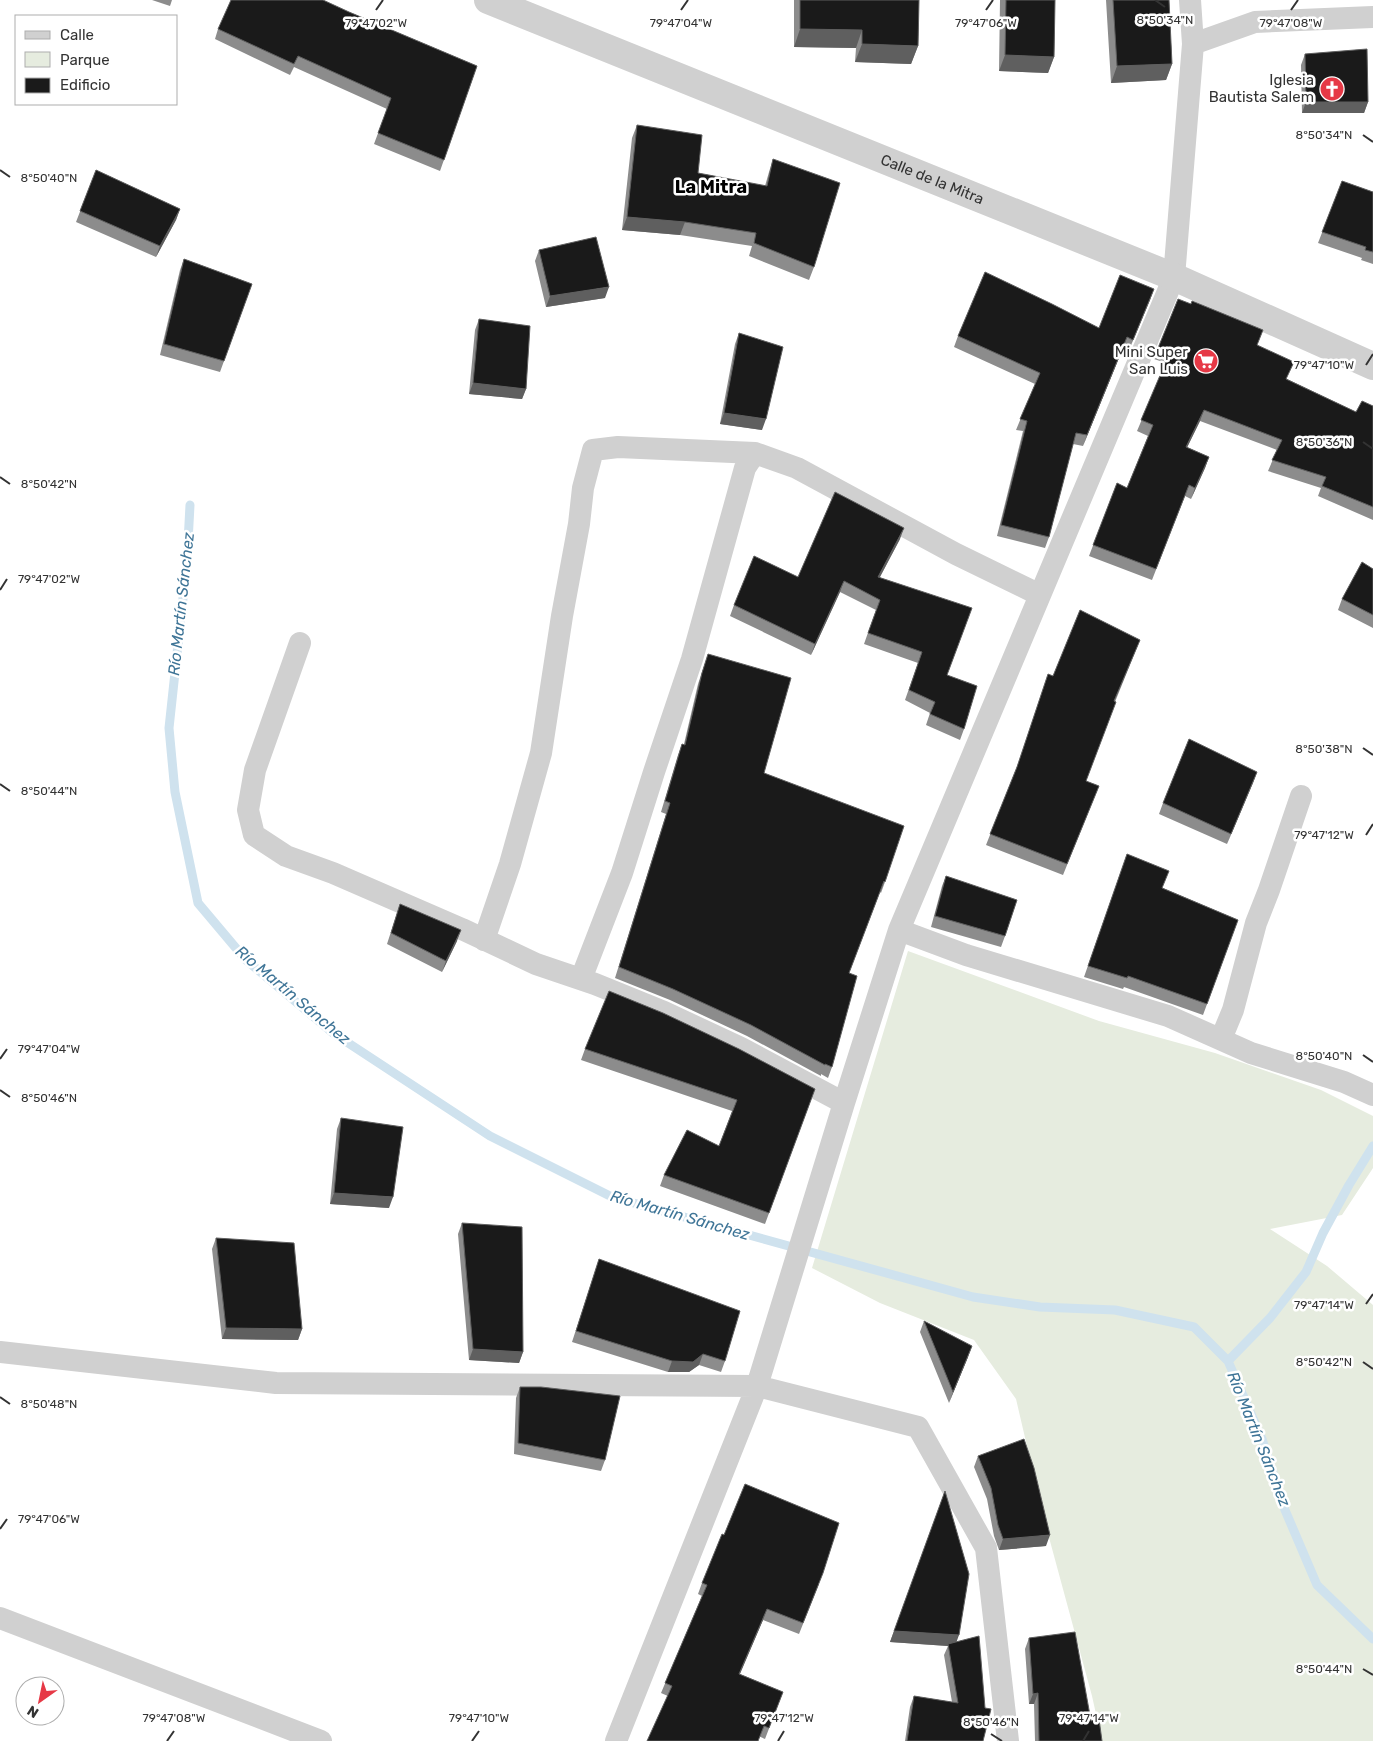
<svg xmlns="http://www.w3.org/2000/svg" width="1373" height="1741" viewBox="0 0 1373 1741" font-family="Rubik,sans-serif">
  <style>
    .green { fill: #e6ecdf }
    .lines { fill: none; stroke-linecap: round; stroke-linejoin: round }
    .stream { stroke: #cfe2ee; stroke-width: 9 }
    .minor { stroke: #d0d0d0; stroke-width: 22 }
    .tertiary { stroke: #d0d0d0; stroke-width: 28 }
    .wall { fill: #8c8c8c }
    .shaded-wall { fill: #5f5f5f }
    .building { fill: #1a1a1a; stroke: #5f5f5f }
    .ticks { fill: none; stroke: #333; stroke-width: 2 }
    .labels { text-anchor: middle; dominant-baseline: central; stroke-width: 5; stroke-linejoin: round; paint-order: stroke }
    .poi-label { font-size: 15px; fill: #333; stroke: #fff; text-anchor: end }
    .street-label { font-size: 15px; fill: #333; stroke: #fff }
    .water-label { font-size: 16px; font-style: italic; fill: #3f7597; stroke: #fff }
    .quarter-label { font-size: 18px; font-weight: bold; fill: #000; stroke: #fff }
    .ticks-label { font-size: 12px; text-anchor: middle; fill: #333; stroke: #fff; stroke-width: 5; stroke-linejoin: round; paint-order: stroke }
  </style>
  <rect width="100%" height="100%" fill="#fff"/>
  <!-- green -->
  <path class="green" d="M908 951 1099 1021 1215 1053 1321 1090 1373 1116V1168L1342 1215 1270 1229 1327 1266 1373 1305V1741H1102L1092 1696 1044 1519 1016 1399 974 1340 880 1303 812 1268Z"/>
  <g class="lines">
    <!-- stream -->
    <path class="stream" d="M190 505 187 561 169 728 175 792 198 903 246 960 333 1033 490 1136 612 1197 973 1297 1040 1307 1115 1310 1194 1327 1228 1361 1262 1439 1285 1510 1317 1585 1373 1639
      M1228 1361 1270 1318 1306 1272 1323 1233 1349 1185 1373 1146"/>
    <!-- minor -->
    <path class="minor" d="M1193 44 1255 22 1373 17
      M300 643 255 770 248 810 254 835 286 856 333 873 462 929 536 964 595 984 664 1012 741 1048 844 1103
      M899 930 966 955 1168 1016 1251 1053 1344 1082 1373 1095
      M484 940 510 864 541 753 562 616 579 524 583 488 593 450 618 447 755 453
      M581 979 622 873 654 772 692 659 745 468 755 453 797 468 956 554 1040 595
      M1221 1039 1233 1010 1256 923 1269 890 1301 796
      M0 1352 276 1383 757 1386 918 1427 986 1548 1008 1741
      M0 1618 321 1741
      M616 1741 757 1386 844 1103 899 930 1174 277 1193 44 1190 0"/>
    <!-- tertiary -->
    <path class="tertiary" id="s1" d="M488 0 1174 277 1373 366"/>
  </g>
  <!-- wall -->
  <path class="wall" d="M152 0H172L170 6Z
    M794 0H919L918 46 911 64 855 62 856 48 794 47Z
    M1000 0H1055L1054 57 1048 73 999 71Z
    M1106 0H1169L1172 64 1166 80 1111 83Z
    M349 12 477 66 440 171 374 144 387 109 294 67 290 75 215 39 218 29Z
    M1305 54 1368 102 1364 113H1302L1301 65Z
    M637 125 698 173 765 186 769 172 773 159 814 267 809 280 749 256 752 246 680 235 622 230 632 138Z
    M96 170 180 209 176 220 156 257 76 222Z
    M1342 181 1373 192V264L1361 260 1362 258 1318 243Z
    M539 250 605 298 546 307 535 261Z
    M184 259 252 284 220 372 160 355 180 270Z
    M1154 289 1129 350 1123 348 1083 446 1073 444 1049 537 1045 548 997 536 1023 431 1016 430 1035 384 954 347 958 336 1099 328Z
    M479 319 526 389 522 399 469 394 475 330Z
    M739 333 762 430 720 424 735 344Z
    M1257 345 1287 379 1356 412 1373 406V520L1318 496 1321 488 1268 471 1277 450 1200 421 1187 447 1209 457 1205 468 1191 499 1185 496 1152 580 1089 556 1117 483 1127 488 1148 436 1137 431 1166 363 1154 359 1158 348Z
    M900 539 880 577 947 675 964 729 960 740 926 725 930 713 905 700 918 663 864 644 876 610 840 592 811 655 730 616 734 605 798 577Z
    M1373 569V628L1338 610 1342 599Z
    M1140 640 1115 702 1086 781 1099 786 1063 875 986 845 1053 676Z
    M708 654 764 773 885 882 881 893 880 892 849 973 832 1067 828 1078 821 1074V1076L747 1036 670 1000 615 978 666 814 661 812 678 755 682 744H684L698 684Z
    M1257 772 1227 844 1159 814 1163 803Z
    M1127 854 1163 888 1238 920 1203 1015 1124 987 1123 989 1084 977Z
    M946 876 1005 936 1001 947 931 927 942 886Z
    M400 904 457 941 442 972 387 944Z
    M585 1049 815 1089 765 1224 660 1186 664 1175 719 1146 732 1111 581 1060Z
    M341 1118 389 1208 330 1204 337 1129Z
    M462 1223 523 1352 519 1363 469 1360 458 1234Z
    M216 1238 302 1329 298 1340 222 1339 212 1249Z
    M599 1259 725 1361 721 1372 699 1365 689 1372H668L572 1342Z
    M924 1321 968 1357 949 1403 920 1332Z
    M520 1387 605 1460 601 1471 514 1454 516 1398Z
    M978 1456 1046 1546 999 1550 994 1536 987 1499 974 1467Z
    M945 1491 956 1642 983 1741H905L910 1707 914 1696 952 1702 944 1655 948 1646 890 1642Z
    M702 1583 819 1584 799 1634 763 1620 740 1674 783 1692 765 1739 661 1693 702 1596 698 1594Z
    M1029 1638 1091 1721 1102 1741H1035L1034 1704H1029L1025 1649Z"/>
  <!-- shaded-wall -->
  <path class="shaded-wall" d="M800 29 862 30 856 48 794 47Z
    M862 44 918 46 911 64 855 62Z
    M1005 55 1054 57 1048 73 999 71Z
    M1172 64 1166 80 1111 83 1117 66Z
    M1306 102H1368L1364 113H1302Z
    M180 209 176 220 156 257 160 246Z
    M627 217 685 222 680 235 622 230Z
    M609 287 605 298 546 307 550 296Z
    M1154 289 1150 300 1129 350 1133 340Z
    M1127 337 1123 348 1083 446 1087 435Z
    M473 383 526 389 522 399 469 394Z
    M1204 410 1200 421 1182 458 1186 447Z
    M724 413 766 419 762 430 720 424Z
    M1209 457 1205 468 1191 499 1195 488Z
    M904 528 900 539 874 588 878 577Z
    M844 581 840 592 811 655 815 644Z
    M1257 772 1253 783 1227 844 1231 834Z
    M461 930 457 941 442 972 446 961Z
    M334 1193 393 1197 389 1208 330 1204Z
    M226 1328 302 1329 298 1340 222 1339Z
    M972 1346 968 1357 949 1403 953 1392Z
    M473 1349 523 1352 519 1363 469 1360Z
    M703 1354 699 1365 689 1372H668L672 1361Z
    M1050 1535 1046 1546 999 1550 1003 1539Z
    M767 1609 763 1620 735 1685 739 1674Z
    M894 1631 959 1635 955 1646 948 1644V1646L890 1642Z
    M1038 1693 1034 1704H1029L1033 1694Z"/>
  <!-- building -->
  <path class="building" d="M231 0H323L349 12 477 66 444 160 378 133 391 98 298 56 294 64 218 29Z
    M800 0H919L918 46 862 44V30L800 29Z
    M1006 0H1055L1054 57 1005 55Z
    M1113 0H1169L1172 64 1117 66Z
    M1367 49 1368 102H1306L1305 54Z
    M637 125 702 135 698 173 767 186 773 159 840 183 814 267 754 243 756 233 685 222 627 217Z
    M96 170 180 209 160 246 80 211Z
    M1342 181 1373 192V252L1365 250 1366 247 1322 232Z
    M596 237 609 287 550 296 539 250Z
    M184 259 252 284 224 361 164 344Z
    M985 272 1052 304 1099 328 1120 275 1154 289 1133 340 1127 337 1087 435 1076 433 1049 537 1001 525 1027 421 1020 419 1040 373 958 336Z
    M1178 299 1191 304 1192 301 1263 330 1257 345 1294 362 1286 379 1356 412 1362 401 1373 406V507L1322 486 1326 477 1272 460 1282 440 1204 410 1186 447 1209 457 1195 488 1189 485 1156 569 1093 545 1117 483 1127 488 1153 425 1141 420 1170 352 1158 348Z
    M479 319 530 326 526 389 473 383Z
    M739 333 783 347 766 419 724 413Z
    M835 492 904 528 878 577 972 608 947 675 977 686 964 729 930 714 935 702 909 690 922 652 868 633 880 600 844 581 815 644 734 605 754 556 798 577Z
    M1362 562 1373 569V615L1342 599Z
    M1080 610 1140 640 1114 701 1116 702 1086 781 1099 786 1067 864 990 834 1017 767 1048 674 1053 676Z
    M708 654 791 678 764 773 904 826 885 882 884 881 849 973 857 976 832 1067 825 1064V1065L751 1025 673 989 619 967 670 803 665 801 682 744 685 745 702 673Z
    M1189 739 1257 772 1231 834 1163 803Z
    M1127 854 1169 871 1162 888 1238 920 1207 1004 1128 976 1127 978 1088 966Z
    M946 876 1017 900 1005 936 935 916Z
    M400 904 461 930 446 961 391 933Z
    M609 991 663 1013 739 1049 815 1089 769 1213 664 1175 687 1130 719 1146 737 1100 585 1049Z
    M341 1118 403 1127 393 1197 334 1193Z
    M462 1223 522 1227 523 1352 473 1349Z
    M216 1238 294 1243 302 1329 226 1328Z
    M599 1259 740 1311 725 1361 703 1354 693 1362 672 1361 576 1331Z
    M924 1321 972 1346 953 1392Z
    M520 1387H541L620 1396 605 1460 518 1443Z
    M1024 1439 1034 1468 1050 1535 1003 1539 998 1525 991 1488 978 1456Z
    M745 1484 839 1523 823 1573 803 1623 767 1609 739 1674 783 1692 769 1728 764 1726 758 1741H647L672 1686 665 1683 707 1585 702 1583 722 1534 724 1535Z
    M945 1491 969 1574 959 1635 894 1631Z
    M1075 1632 1091 1721 1099 1719 1102 1741H1039L1038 1693 1033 1694 1029 1638Z
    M979 1636 985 1708 991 1709 983 1741H907L914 1696 958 1703 948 1644Z"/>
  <!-- ticks -->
  <path class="ticks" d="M1155 0 1165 7M376 10 383 0M681 10 688 0M986 10 993 0M1291 10 1298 0M1363 135 1373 142M0 170 10 177M1366 365 1373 354M1363 442 1373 449M0 477 10 484M0 590 7 579M1363 748 1373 755M0 784 10 791M1366 835 1373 824M1363 1055 1373 1062M0 1059 7 1049M0 1090 10 1097M1366 1304 1373 1294M1363 1362 1373 1369M0 1397 10 1404M0 1529 7 1519M1363 1669 1373 1675M991 1734 1002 1741M167 1741 174 1731M472 1741 479 1731M778 1741 784 1731M1083 1741 1089 1731"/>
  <!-- icons -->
  <defs>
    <symbol id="church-disc" viewBox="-11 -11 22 22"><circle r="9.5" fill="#e63946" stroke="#fff"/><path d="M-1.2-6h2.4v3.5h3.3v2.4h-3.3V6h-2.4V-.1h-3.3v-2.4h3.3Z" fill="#fff"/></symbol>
    <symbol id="supermarket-disc" viewBox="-11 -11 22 22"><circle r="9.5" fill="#e63946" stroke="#fff"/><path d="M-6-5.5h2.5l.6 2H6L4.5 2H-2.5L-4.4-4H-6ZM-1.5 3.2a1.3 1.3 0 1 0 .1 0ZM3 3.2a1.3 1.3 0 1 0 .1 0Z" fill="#fff"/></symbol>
  </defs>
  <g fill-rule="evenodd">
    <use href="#church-disc" x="1318" y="75" width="28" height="28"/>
    <use href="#supermarket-disc" x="1192" y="347" width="28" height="28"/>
  </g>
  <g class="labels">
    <!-- poi labels -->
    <g class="poi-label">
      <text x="1314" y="80">Iglesia<tspan x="1314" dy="17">Bautista Salem</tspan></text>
      <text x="1188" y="352">Mini Super<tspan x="1188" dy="17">San Luis</tspan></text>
    </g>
    <!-- street labels -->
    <g class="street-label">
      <text stroke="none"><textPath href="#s1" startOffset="479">Calle de la Mitra</textPath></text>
    </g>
    <!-- water labels -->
    <g class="water-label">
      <text transform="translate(181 604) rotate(-84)">Río Martín Sánchez</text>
      <text transform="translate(293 995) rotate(40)">Río Martín Sánchez</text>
      <text transform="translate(680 1215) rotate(16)">Río Martín Sánchez</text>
      <text transform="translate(1259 1439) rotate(68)">Río Martín Sánchez</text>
    </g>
    <!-- quarter labels -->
    <g class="quarter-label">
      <text x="711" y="187">La Mitra</text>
    </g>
  </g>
  <g class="ticks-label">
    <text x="1165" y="24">8°50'34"N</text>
    <text x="376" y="27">79°47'02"W</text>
    <text x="681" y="27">79°47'04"W</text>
    <text x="986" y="27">79°47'06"W</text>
    <text x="1291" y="27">79°47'08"W</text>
    <text x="1324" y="139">8°50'34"N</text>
    <text x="49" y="182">8°50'40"N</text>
    <text x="1324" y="369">79°47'10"W</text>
    <text x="1324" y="446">8°50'36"N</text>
    <text x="49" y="488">8°50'42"N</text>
    <text x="49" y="583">79°47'02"W</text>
    <text x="1324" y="753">8°50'38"N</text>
    <text x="49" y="795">8°50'44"N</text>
    <text x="1324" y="839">79°47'12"W</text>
    <text x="49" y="1053">79°47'04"W</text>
    <text x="1324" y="1060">8°50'40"N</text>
    <text x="49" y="1102">8°50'46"N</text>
    <text x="1324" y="1309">79°47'14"W</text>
    <text x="1324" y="1366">8°50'42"N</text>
    <text x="49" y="1408">8°50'48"N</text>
    <text x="49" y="1523">79°47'06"W</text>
    <text x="1324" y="1673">8°50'44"N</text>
    <text x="174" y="1722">79°47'08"W</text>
    <text x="479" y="1722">79°47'10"W</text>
    <text x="784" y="1722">79°47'12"W</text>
    <text x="1089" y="1722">79°47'14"W</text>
    <text x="991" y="1726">8°50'46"N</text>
  </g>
  <!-- legend -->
  <rect x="15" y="15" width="162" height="90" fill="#ffffff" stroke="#adadad"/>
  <rect x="25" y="31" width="25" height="8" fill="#d0d0d0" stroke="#adadad"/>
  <text x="60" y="40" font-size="15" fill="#333333">Calle</text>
  <rect x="25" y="52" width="25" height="15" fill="#e6ecdf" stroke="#adadad"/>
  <text x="60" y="65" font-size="15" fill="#333333">Parque</text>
  <rect x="25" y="78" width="25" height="15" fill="#1a1a1a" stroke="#adadad"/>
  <text x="60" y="90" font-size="15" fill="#333333">Edificio</text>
  <!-- north arrow -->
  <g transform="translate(40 1701) rotate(213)"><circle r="24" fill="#ffffff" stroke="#adadad"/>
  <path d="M0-4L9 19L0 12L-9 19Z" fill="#e63946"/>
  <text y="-8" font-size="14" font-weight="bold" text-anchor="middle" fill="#333333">N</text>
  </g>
</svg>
